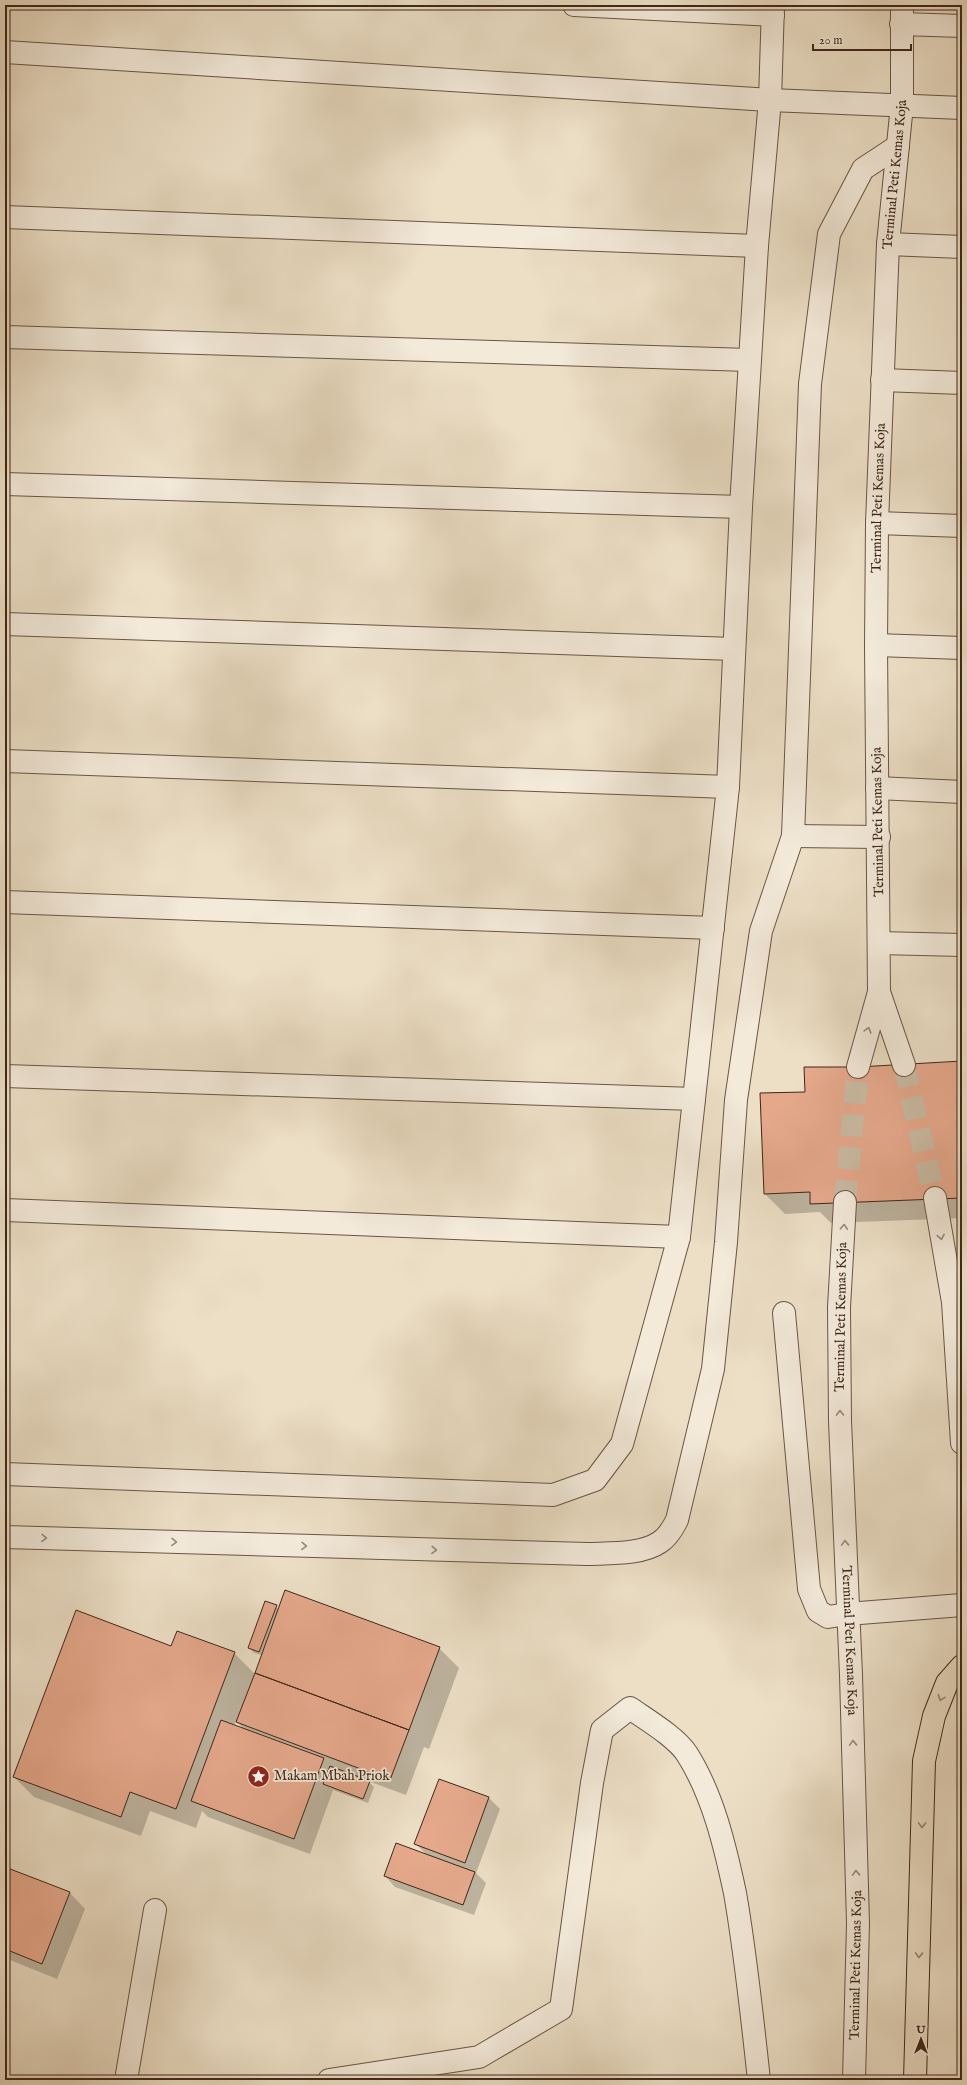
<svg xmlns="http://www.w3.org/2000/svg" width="967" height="2085" viewBox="0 0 967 2085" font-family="'IM FELL English',serif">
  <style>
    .shadow { fill: #0003; fill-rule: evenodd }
    .building { fill: #e5a88b; stroke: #3e2719 }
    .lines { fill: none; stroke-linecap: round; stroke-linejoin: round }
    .minor-tunnel { stroke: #c9baa3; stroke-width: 22; stroke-dasharray: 22 11; stroke-linecap: butt }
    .minor-casing { stroke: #6a5544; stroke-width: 24 }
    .highway-casing { stroke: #3e2719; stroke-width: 24 }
    .minor { stroke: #f3eada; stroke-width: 22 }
    .highway { stroke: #ecdfc6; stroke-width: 22 }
    .oneway { stroke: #98887a }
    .oneway2 { stroke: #958370 }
    .labels { text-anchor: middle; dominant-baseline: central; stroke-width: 3.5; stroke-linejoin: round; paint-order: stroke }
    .street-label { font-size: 14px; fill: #3e2719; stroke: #f3eada }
    .poi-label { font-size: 14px; fill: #3e2719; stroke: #f3eada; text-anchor: start }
  </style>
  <rect width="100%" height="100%" fill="#ecdfc6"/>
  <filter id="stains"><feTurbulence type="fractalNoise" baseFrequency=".005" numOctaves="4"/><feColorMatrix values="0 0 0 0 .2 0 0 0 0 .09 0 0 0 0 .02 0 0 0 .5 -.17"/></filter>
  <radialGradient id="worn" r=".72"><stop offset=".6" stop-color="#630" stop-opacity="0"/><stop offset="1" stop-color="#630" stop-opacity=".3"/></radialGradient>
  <!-- shadow -->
  <path class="shadow" d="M962 1062V1218L831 1223 820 1212 785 1214 765 1194 807 1093 904 1066Z
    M266 1602 279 1609 439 1648 459 1668 429 1749 424 1747 406 1795 368 1781 374 1787 368 1803 333 1790 310 1854 208 1817 202 1811 196 1828 150 1811 141 1836 34 1797 14 1777 172 1647 234 1653 255 1674 262 1655 254 1653 249 1648ZM236 1721 244 1729 234 1726Z
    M439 1780 489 1798 500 1809 476 1873 486 1883 474 1915 395 1887 385 1876 427 1855 416 1844Z
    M5 1868 70 1893 85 1909 57 1979 5 1958Z"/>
  <!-- building -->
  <path class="building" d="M962 1061V1198L810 1204V1192L764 1194 760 1093 805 1092 804 1067H858Z
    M285 1590 440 1647 409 1730 255 1673Z
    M265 1601 277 1605 259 1652 248 1648Z
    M76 1610 171 1646 177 1631 235 1652 176 1809 130 1792 121 1817 13 1777Z
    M255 1673 409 1730 390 1780 236 1722Z
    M221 1720 324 1758 294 1839 191 1801Z
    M330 1766 370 1781 363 1799 323 1784Z
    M439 1779 489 1797 465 1863 414 1844Z
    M396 1843 475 1872 463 1905 384 1876Z
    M5 1867 70 1892 42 1964 5 1949Z"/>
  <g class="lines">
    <!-- minor-tunnel -->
    <path class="minor-tunnel" d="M904 1065 935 1198
      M845 1202 858 1067"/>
    <defs>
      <g id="minor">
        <path d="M574 5 773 15"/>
        <path d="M901 24 962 26"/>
        <path d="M5 52 770 100 962 108"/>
        <path d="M5 217 757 246"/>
        <path d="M888 244 962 247"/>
        <path d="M5 337 749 360"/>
        <path d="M882 380 962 383"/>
        <path d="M5 484 741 507"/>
        <path d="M877 523 962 526"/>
        <path d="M5 624 734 649"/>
        <path d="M876 645 962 648"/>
        <path d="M5 761 728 787"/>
        <path d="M877 788 962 792"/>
        <path d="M793 836 879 837"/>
        <path d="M5 902 713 928"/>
        <path d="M879 943 962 945"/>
        <path d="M879 992 904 1065"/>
        <path id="s1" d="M858 1067 879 992 876 645 877 523 888 244 902 105V5"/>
        <path d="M5 1076 694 1099"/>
        <path d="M935 1198 953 1302 962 1443"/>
        <path id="s2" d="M845 1202 839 1307 840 1421 851 1675 858 1923 854 2080"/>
        <path d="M5 1210 679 1237"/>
        <path d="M784 1313 809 1589 818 1611 828 1617 847 1614 962 1605"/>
        <path d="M5 1474 553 1495 595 1480 622 1444 679 1237 728 787 741 507 757 246 770 100 773 5"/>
        <path d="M5 1537 587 1554C610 1553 641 1555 660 1542 668 1537 673 1528 677 1520L713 1369 726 1242 736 1100 761 931 793 836 810 384 829 234 863 169 898 146"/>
        <path d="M126 2080 155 1910"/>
        <path d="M329 2080 479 2057 561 2009 592 1783 602 1730 630 1708C647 1720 676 1737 687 1754 713 1795 725 1846 735 1893 746 1956 752 2017 759 2080"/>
      </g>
      <path id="highway" d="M915 2080 924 1761 934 1716 947 1683 962 1666"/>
    </defs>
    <!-- minor casing -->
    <use href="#minor" class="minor-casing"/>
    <!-- highway casing -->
    <use href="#highway" class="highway-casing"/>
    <!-- minor -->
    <use href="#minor" class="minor"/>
    <!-- highway -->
    <use href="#highway" class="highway"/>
  </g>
  <!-- one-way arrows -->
  <defs><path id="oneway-chevron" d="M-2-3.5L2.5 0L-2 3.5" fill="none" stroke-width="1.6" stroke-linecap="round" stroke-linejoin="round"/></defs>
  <g class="oneway">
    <use href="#oneway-chevron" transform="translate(868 1030) rotate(-74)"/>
    <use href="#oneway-chevron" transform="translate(844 1227) rotate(-87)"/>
    <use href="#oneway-chevron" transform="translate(941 1237) rotate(80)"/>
    <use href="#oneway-chevron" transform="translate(840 1413) rotate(-91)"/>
    <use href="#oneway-chevron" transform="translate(44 1538) rotate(2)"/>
    <use href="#oneway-chevron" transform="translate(174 1542) rotate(2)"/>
    <use href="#oneway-chevron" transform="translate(845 1543) rotate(-92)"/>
    <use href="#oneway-chevron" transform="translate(304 1546) rotate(2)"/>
    <use href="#oneway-chevron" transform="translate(434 1550) rotate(2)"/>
    <use href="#oneway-chevron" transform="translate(853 1743) rotate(-92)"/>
    <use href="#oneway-chevron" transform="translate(856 1873) rotate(-92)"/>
  </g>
  <g class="oneway2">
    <use href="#oneway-chevron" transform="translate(941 1698) rotate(111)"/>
    <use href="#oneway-chevron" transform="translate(922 1825) rotate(92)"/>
    <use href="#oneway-chevron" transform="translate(919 1955) rotate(92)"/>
  </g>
  <!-- icons -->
  <defs>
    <symbol id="sight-disc" viewBox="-11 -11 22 22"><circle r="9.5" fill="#8f2418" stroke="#f3eada"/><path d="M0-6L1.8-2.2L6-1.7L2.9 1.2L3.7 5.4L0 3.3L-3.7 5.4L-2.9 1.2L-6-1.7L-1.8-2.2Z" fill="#fff"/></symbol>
  </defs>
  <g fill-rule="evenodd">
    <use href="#sight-disc" x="246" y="1764" width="25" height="25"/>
  </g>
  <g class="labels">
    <!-- street labels -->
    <g class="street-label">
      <text stroke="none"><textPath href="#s1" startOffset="896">Terminal Peti Kemas Koja</textPath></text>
      <text stroke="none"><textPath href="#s1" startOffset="572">Terminal Peti Kemas Koja</textPath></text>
      <text transform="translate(878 822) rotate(-91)">Terminal Peti Kemas Koja</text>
      <text transform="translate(841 1317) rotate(-89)">Terminal Peti Kemas Koja</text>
      <text stroke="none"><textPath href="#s2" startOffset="439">Terminal Peti Kemas Koja</textPath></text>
      <text transform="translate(856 1965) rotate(-89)">Terminal Peti Kemas Koja</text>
    </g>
    <!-- poi labels -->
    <g class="poi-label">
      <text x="274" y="1776">Makam Mbah Priok</text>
    </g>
  </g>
  <!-- margin -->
  <rect width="967" height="2085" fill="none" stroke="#ecdfc6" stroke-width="20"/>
  <rect x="6" y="6" width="955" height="2073" fill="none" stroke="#3e2719" stroke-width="2"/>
  <rect x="10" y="10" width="947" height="2065" fill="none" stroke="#3e2719"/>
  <!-- north arrow -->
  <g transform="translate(921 2039)" stroke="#f3eada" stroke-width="3" paint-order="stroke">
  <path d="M0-3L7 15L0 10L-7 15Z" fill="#3e2719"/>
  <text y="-6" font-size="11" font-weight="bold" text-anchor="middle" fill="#3e2719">U</text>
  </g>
  <!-- scale -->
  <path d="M813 44v6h98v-6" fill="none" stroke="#3e2719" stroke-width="2"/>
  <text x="819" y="44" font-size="12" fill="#3e2719" stroke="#f3eada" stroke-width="3" paint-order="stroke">20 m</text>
  <rect width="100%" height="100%" filter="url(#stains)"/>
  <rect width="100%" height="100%" fill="url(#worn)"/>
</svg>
